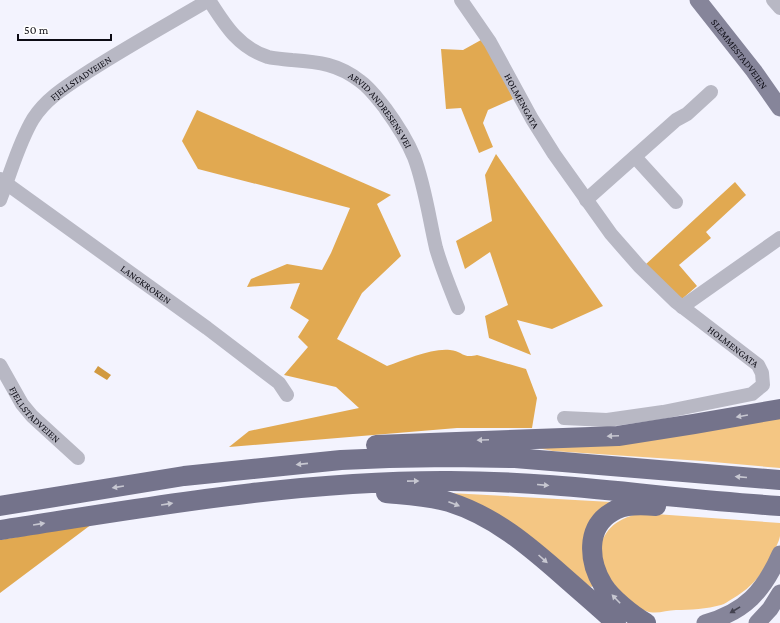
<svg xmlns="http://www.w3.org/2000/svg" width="780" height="623" viewBox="0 0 780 623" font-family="'Crimson Pro',serif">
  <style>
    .green { fill: #f4c683 }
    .forest { fill: #e1a951 }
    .water { fill: #d19940 }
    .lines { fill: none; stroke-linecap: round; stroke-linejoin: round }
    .minor { stroke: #b8b8c4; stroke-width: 14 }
    .major { stroke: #86859a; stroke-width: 17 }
    .highway { stroke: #74738b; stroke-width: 20 }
    .oneway { fill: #c7c7d1 }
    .oneway2 { fill: #434250 }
    .labels { text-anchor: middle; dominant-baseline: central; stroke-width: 4; stroke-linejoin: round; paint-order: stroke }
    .street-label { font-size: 10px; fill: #0c0b14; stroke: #fff }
  </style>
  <rect width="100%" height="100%" fill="#f3f3fe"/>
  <!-- green -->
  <path class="green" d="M780 418V468L702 461 553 451 532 447Z
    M450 493 611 502 593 586 591 587Z
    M641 513 780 523C780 527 780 532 780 536 779 542 775 549 772 555 761 576 752 587 732 599 728 601 725 604 721 605 707 609 690 610 676 610 666 610 656 615 646 611 637 608 631 601 624 595 591 563 591 524 641 513Z"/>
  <!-- forest -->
  <path class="forest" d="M481 40 497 64 513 99 488 110 483 123 493 147 479 153 461 108 446 109 441 49 463 50Z
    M197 110 391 195 377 204 401 256 362 293 337 339 387 366C405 360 431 348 450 350 462 351 463 359 477 355L526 369 537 398 532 428H457L229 447 249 431 359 408 336 387 284 375 308 347 298 337 309 320 290 308 300 283 247 287 251 279 287 264 322 270 331 253 350 208 198 169 182 141Z
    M496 154 603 306 552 329 517 320 531 355 489 338 485 316 508 305 490 252 465 269 456 241 492 221 485 175Z
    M735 182 746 195 706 232 711 238 679 265 697 286 682 299 645 265Z
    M92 524 0 593V540Z"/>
  <!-- water -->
  <path class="water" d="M98 366 111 375 107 380 94 372Z"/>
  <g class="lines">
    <!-- minor -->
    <g class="minor">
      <path id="s1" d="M209 0C225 25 238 47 268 57 276 59 285 59 292 60 319 62 338 64 360 81 370 88 377 98 385 108 396 123 407 140 414 157 425 186 429 218 436 248 442 269 450 288 458 308"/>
      <path id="s2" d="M461 0 490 42 532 119 554 154 611 234 639 266 676 302 758 365 762 373 763 385 752 394 663 412 607 420 564 418"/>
      <path d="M773 0 780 8"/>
      <path d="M635 157 676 202"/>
      <path id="s3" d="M0 179 207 328 279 383 287 395"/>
      <path id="s4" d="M0 200C11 173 18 144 33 119 47 97 70 84 91 70 130 45 170 23 209 0"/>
      <path d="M586 200 676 120 687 114 711 92"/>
      <path d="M682 307 780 238"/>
      <path id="s5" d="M0 365 22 404 32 416 78 458"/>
    </g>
    <!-- major -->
    <g class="major">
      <path id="s6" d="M698 0 754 71 780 108"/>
      <path d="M705 623C745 612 764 591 780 554"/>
      <path d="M757 623 770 609 780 593"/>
    </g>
    <!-- highway -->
    <path class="highway" d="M376 445 618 436 694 424 780 409
      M386 493C407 495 429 496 449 502 494 516 529 546 563 576 581 592 599 607 616 623
      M0 506 184 476 341 460 389 458 449 457 515 458 780 480
      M0 530C149 507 299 480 450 481 560 481 670 499 780 506
      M646 623C632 615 611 598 603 585 589 562 585 528 612 512 624 504 642 505 656 506"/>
  </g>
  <!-- one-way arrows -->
  <defs><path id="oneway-solid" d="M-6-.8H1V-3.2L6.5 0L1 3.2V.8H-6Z"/></defs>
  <g class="oneway">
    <use href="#oneway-solid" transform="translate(742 416) rotate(170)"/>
    <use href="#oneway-solid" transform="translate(613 436) rotate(177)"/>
    <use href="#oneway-solid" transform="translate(483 440) rotate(178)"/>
    <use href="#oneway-solid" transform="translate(302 464) rotate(174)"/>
    <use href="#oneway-solid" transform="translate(741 477) rotate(-175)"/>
    <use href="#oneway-solid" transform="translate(413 481) rotate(-1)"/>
    <use href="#oneway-solid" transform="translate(543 485) rotate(5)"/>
    <use href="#oneway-solid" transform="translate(118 487) rotate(171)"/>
    <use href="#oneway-solid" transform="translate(167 504) rotate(-9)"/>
    <use href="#oneway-solid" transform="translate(454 504) rotate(21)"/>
    <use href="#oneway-solid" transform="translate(39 524) rotate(-9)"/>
    <use href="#oneway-solid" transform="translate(543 559) rotate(42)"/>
    <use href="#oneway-solid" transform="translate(616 599) rotate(-134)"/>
  </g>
  <use class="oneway2" href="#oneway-solid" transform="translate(735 610) rotate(149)"/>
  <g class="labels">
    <!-- street labels -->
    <g class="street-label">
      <text stroke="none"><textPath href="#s6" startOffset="68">SLEMMESTADVEIEN</textPath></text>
      <text stroke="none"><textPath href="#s4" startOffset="151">FJELLSTADVEIEN</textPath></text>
      <text stroke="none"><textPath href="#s2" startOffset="118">HOLMENGATA</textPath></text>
      <text stroke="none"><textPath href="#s1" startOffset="216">ARVID ANDRESENS VEI</textPath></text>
      <text stroke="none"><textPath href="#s3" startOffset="180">LANGKROKEN</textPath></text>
      <text stroke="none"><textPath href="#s2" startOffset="445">HOLMENGATA</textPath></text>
      <text stroke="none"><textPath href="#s5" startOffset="61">FJELLSTADVEIEN</textPath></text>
    </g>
  </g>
  <!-- scale -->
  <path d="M18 34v6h93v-6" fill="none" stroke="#0c0b14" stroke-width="2"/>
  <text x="24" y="34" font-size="12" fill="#0c0b14" stroke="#ffffff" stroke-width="3" paint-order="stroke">50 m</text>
</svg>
